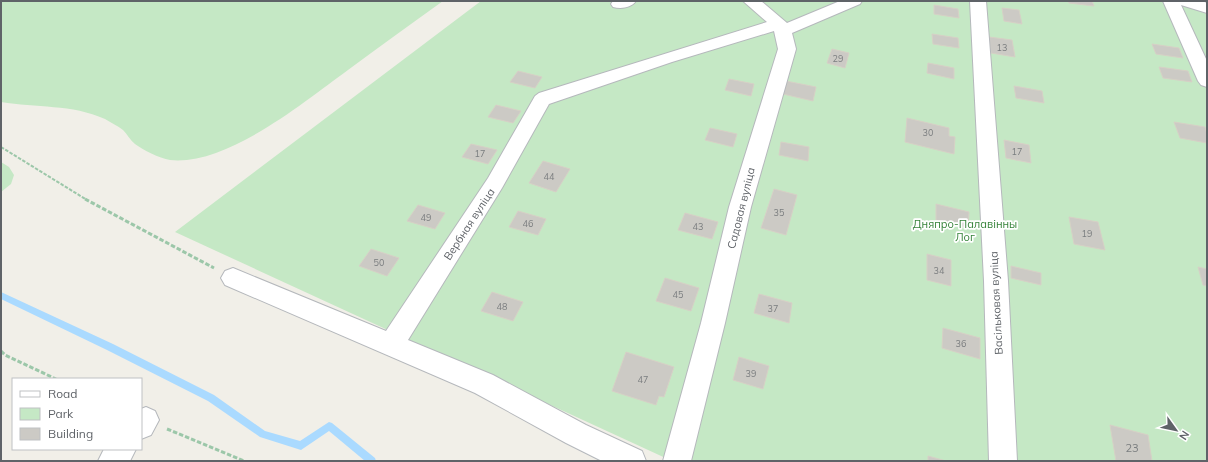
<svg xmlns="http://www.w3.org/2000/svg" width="1208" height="462" viewBox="0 0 1208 462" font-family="Mulish,sans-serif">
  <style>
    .green { fill: #c5e8c5 }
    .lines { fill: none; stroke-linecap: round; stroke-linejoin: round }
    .stream { fill: #aadaff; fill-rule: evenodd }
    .building { fill: #cccac5; stroke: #d6d1c6 }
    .street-casing { stroke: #b5b8bc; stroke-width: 2 }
    .path-far1 { stroke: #9cc7a9; stroke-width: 2; stroke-dasharray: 3.5 1.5; stroke-linecap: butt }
    .path { stroke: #9cc7a9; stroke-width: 3; stroke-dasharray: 4.5 2; stroke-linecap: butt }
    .street { fill: #fff; fill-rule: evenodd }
    .labels { text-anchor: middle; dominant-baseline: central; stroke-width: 3.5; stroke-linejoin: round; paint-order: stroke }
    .number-label { font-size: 9px; fill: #7a7d7f }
    .street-label { font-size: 11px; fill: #5f6368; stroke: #fff }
    .park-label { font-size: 11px; fill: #348238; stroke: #fff }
    .near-number-label { font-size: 11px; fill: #7a7d7f }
  </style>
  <rect width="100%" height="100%" fill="#f1efe8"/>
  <!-- green -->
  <path class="green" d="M1 1H443C411 24 379 47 348 70 304 102 227 166 170 160 159 158 143 150 135 144 130 140 127 134 123 130 118 126 110 122 105 119 72 104 36 108 1 102Z
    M481 1H1172L1207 14V461H672L175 232Z
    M1 162 9 167 14 175 11 184 1 192Z"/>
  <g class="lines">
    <!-- stream -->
    <path class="stream" d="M1 292 113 344 214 395 265 431 300 441 329 422 332 423 375 458 376 461H365L329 431 301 450 260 437 208 401 107 350 1 299Z"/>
  </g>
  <!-- building -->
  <path class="building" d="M1068 1H1092L1094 6 1069 3Z
    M934 5 958 9 959 18 934 14Z
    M1002 8 1019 10 1022 24 1004 21Z
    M932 34 958 38 959 48 933 44Z
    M989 37 1012 40 1015 57 991 53Z
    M1152 44 1179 48 1183 58 1156 54Z
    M832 49 849 53 845 68 827 63Z
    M928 63 954 68V79L927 73Z
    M1159 67 1188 71 1192 82 1163 78Z
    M518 71 542 77 535 88 510 82Z
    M729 79 754 84 751 96 725 90Z
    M786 81 816 87 813 101 783 94Z
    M1014 86 1042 91 1044 103 1016 98Z
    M496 105 521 111 513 123 488 117Z
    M907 118 949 128V136L955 137 954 154 905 142Z
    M1174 122 1205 127 1207 134V143L1180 138Z
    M710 128 737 134 733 147 705 140Z
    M1004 140 1029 145 1031 163 1006 158Z
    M781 142 809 147 808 161 779 155Z
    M471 144 497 150 488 164 462 157Z
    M543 161 570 169 556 192 529 183Z
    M774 189 797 195 786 235 761 228Z
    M936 204 969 212 968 228 936 220Z
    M418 205 445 213 435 229 407 221Z
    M518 211 546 219 538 235 509 227Z
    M685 213 718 222 712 239 678 230Z
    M1069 217 1098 222 1105 250 1074 244Z
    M371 249 399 258 387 276 359 266Z
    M927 254 951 260V286L927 280Z
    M1011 266 1041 273V285L1011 278Z
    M1198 267 1207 269V286L1203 285Z
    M665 278 699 288 691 311 656 301Z
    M492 292 523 302 513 321 481 311Z
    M759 294 792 303 789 323 754 313Z
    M943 328 980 338V359L942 348Z
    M626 352 674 367 664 397 659 396 656 405 612 391Z
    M739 357 769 366 763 389 733 380Z
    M1110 425 1148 435 1152 461H1116Z
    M928 456 946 461H928Z"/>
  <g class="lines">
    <defs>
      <path id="street" d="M613 1H636C631 8 621 9 613 7L611 4Z
        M743 1H761L787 23 840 1H862L860 4 792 33 796 49 751 207 725 323 691 461H663L701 323 729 207 778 49 774 31 672 62 549 104 502 188 408 340 493 375 586 425 642 451 646 461H602L566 443 475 393 225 285 221 278 225 271 233 268 386 331 488 178 535 96 539 93 767 22Z
        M970 1H986L1008 281 1017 461H989L984 281Z
        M1163 1H1202L1207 3V13L1181 5 1207 61V87L1201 85 1198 81Z
        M146 407 155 411 159 420 151 435 141 439V409Z
        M104 449H136L130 461H98Z"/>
    </defs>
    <!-- street casing -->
    <use href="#street" class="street-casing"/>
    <!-- path-far1 -->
    <path class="path-far1" d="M1 147 87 200"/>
    <!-- path -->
    <path class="path" d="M85 199 214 268
      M1 351 5 355 56 379
      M167 429 244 461"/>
    <!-- street -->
    <use href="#street" class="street"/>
  </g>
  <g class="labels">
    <!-- number labels -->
    <g class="number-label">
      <text x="1002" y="47">13</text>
      <text x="838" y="58">29</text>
      <text x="928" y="132">30</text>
      <text x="1017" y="151">17</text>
      <text x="480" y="153">17</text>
      <text x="549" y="176">44</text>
      <text x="779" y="212">35</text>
      <text x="426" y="217">49</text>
      <text x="528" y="223">46</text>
      <text x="698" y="226">43</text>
      <text x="1087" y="233">19</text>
      <text x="379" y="262">50</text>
      <text x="939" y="270">34</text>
      <text x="678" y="294">45</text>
      <text x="502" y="306">48</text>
      <text x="773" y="308">37</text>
      <text x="961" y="343">36</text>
      <text x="751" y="373">39</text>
      <text x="643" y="379">47</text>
    </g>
    <!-- street labels -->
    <g class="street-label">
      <text transform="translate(741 208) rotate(-76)">Садовая вуліца</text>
      <text transform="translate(469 224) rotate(-57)">Вербная вуліца</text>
      <text transform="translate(996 303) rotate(-93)">Васільковая вуліца</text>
    </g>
    <!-- park labels -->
    <g class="park-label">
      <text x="965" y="224">Дняпро-Палавінны<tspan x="965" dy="13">Лог</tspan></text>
    </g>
    <!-- near-number labels -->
    <g class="near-number-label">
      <text x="1132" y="448">23</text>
    </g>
  </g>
  <!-- border -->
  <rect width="1208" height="462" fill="none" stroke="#5f6368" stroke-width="4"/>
  <!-- legend -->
  <rect x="12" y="378" width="130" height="72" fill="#ffffff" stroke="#bfc1c3"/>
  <rect x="20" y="391" width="20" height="6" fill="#ffffff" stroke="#bfc1c3"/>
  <text x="48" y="398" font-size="12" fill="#5f6368">Road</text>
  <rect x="20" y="408" width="20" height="12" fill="#c5e8c5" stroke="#bfc1c3"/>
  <text x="48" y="418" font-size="12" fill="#5f6368">Park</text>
  <rect x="20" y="428" width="20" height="12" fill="#cccac5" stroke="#bfc1c3"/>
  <text x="48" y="438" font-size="12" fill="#5f6368">Building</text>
  <!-- north arrow -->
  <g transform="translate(1176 430) rotate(123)" stroke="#ffffff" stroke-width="3" paint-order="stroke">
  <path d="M0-3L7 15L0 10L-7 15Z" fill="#5f6368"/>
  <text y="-6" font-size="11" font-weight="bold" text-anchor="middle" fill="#5f6368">N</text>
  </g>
</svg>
